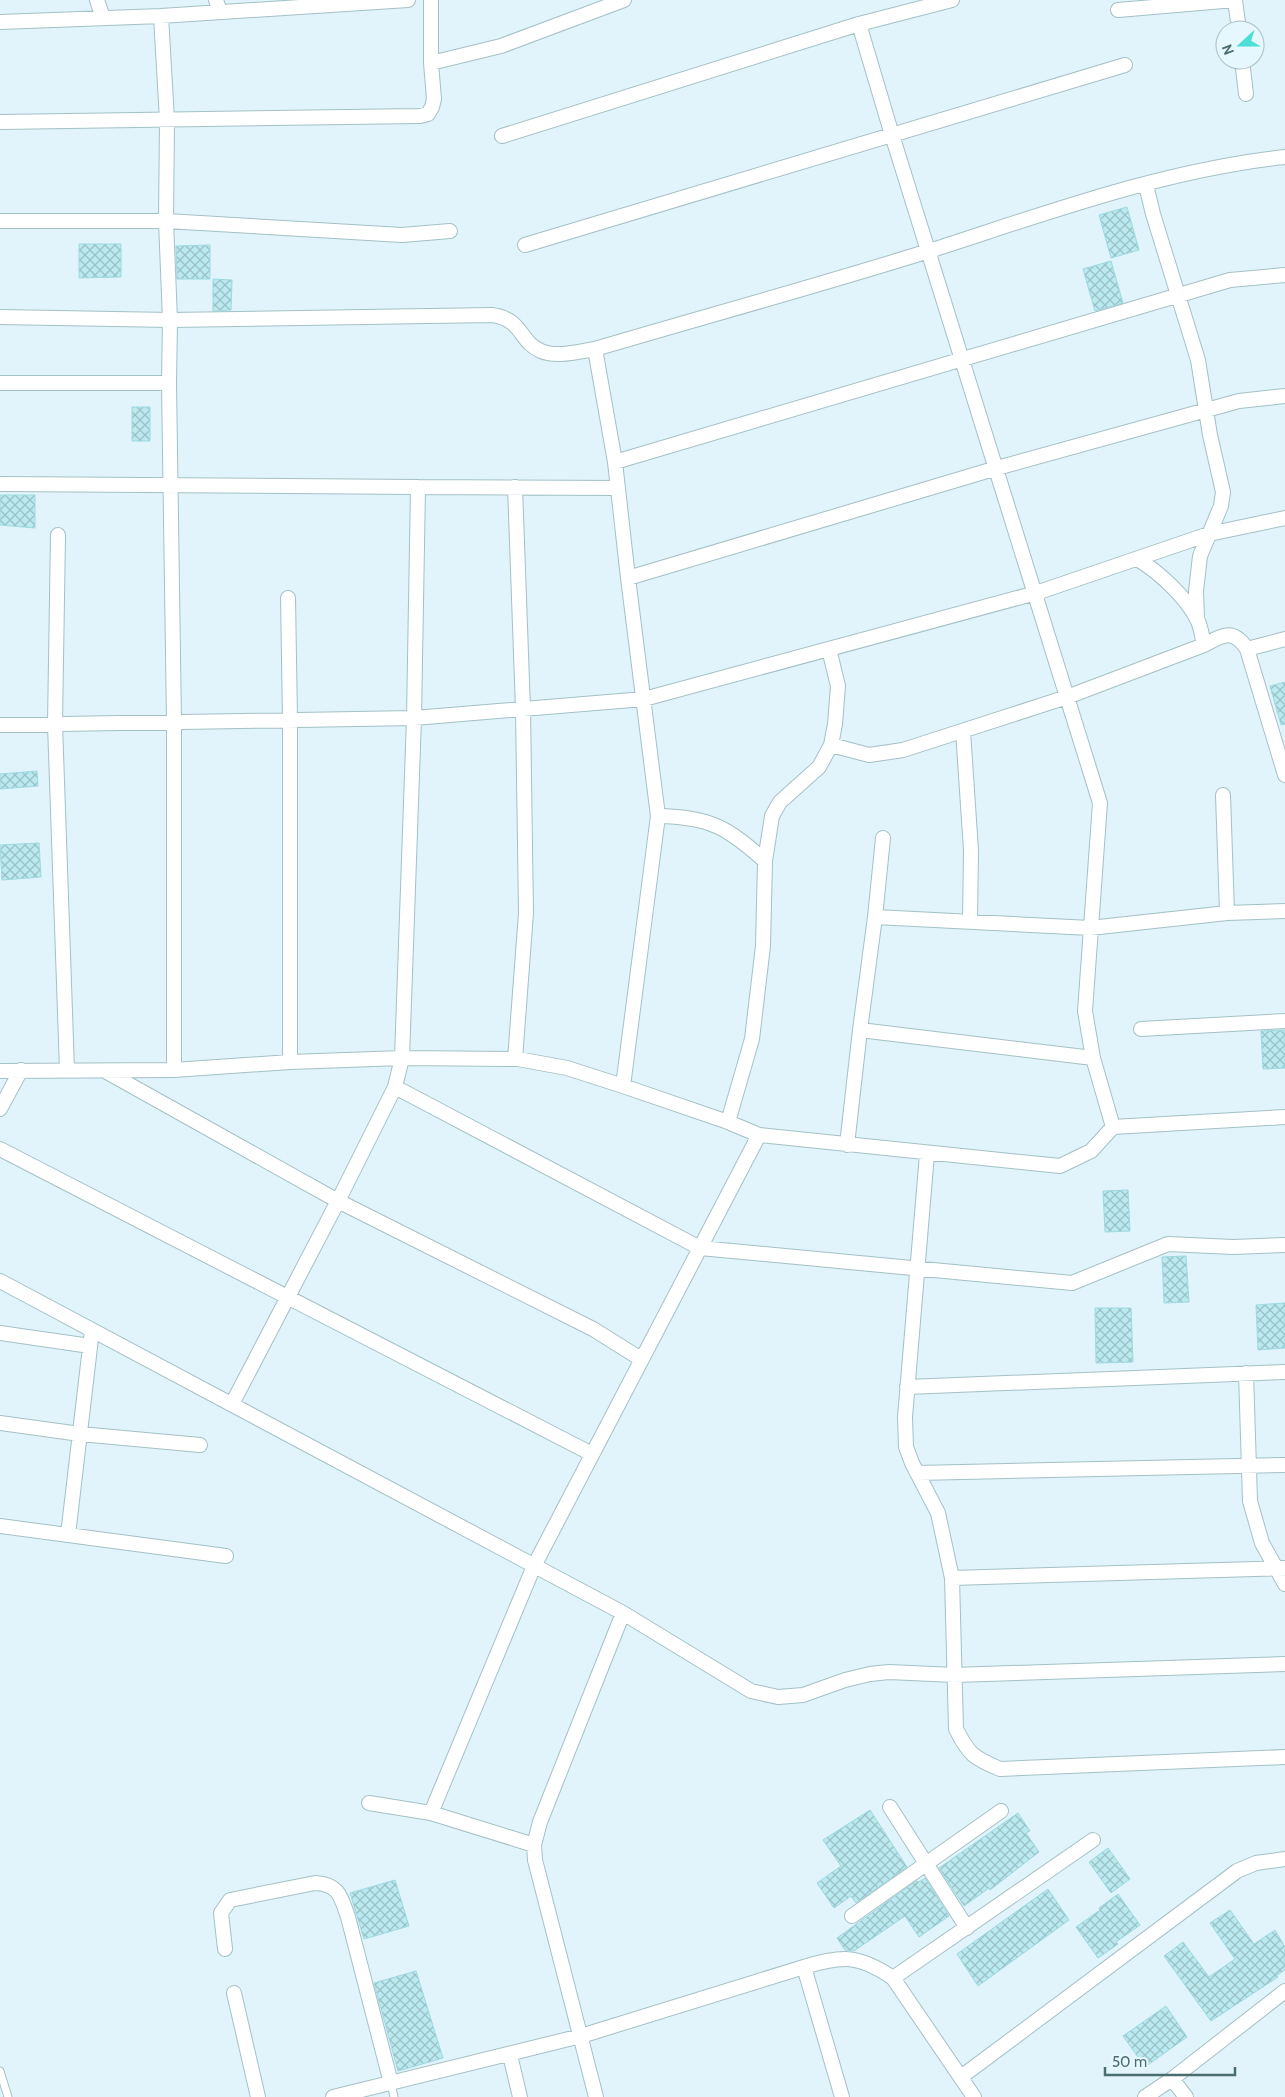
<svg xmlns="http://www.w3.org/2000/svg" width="1285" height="2097" viewBox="0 0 1285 2097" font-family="Cabin,sans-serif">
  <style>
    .building { fill: url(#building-cross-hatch); stroke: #9cdae0 }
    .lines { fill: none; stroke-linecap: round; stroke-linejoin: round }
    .service-casing { stroke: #a4c1c5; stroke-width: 9 }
    .minor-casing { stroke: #a4c1c5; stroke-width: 16 }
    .service { stroke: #fff; stroke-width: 7 }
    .minor { stroke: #fff; stroke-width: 14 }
  </style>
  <defs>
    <pattern id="building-cross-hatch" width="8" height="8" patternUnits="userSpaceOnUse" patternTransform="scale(1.25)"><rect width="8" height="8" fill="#bae9ef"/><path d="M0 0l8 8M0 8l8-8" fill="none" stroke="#99c1c6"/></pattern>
  </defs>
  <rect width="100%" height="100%" fill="#e1f3fb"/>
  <!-- building -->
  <path class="building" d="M1127 207 1139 250 1111 258 1099 215Z
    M79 244H121V277L79 278Z
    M210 245V279H177L176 246Z
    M1111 261 1123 303 1095 311 1083 269Z
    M213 279 232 280 231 310 213 311Z
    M132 407H150V441H132Z
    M0 495H35V528L0 525Z
    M1285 682V724L1281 725 1270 686Z
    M37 771 38 786 0 789V774Z
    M39 843 41 877 2 880 0 845Z
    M1285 1030V1068L1263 1069 1261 1031Z
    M1128 1190 1130 1231 1105 1232 1103 1191Z
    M1186 1256 1189 1302 1164 1303 1162 1257Z
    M1285 1303V1348L1258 1350 1256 1305Z
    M1095 1308H1131L1133 1362 1096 1363Z
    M870 1810 907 1867 856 1903 851 1896 834 1908 817 1883 841 1866 823 1840Z
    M1018 1813 1030 1831 1026 1833 1039 1852 990 1890 989 1888 964 1906 939 1868Z
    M1108 1848 1130 1879 1111 1893 1089 1862Z
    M925 1878 949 1916 919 1937 905 1916 854 1951 845 1950 837 1938 916 1881 919 1882Z
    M395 1880 409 1926 364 1939 350 1893Z
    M1048 1889 1069 1920 978 1986 957 1954Z
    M1118 1894 1140 1925 1116 1942 1118 1944 1098 1958 1076 1927 1100 1910 1099 1908Z
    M1230 1910 1254 1944 1275 1930 1285 1947V1970L1276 1976 1278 1977 1211 2021 1164 1956 1183 1942 1209 1977 1235 1959 1210 1923Z
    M416 1971 443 2058 398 2071 374 1983Z
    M1166 2006 1187 2037 1145 2067 1123 2036Z"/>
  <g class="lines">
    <defs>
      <path id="service" d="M0 2071 8 2097
        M391 2083 394 2097"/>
      <path id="minor" d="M97 0 103 18
        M216 0 220 12
        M1235 0 1239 30
        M1118 10 1235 0
        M161 16 167 120 166 221 170 320 169 383 174 722V1070
        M0 22 161 16 408 0
        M859 24 892 135 1100 803 1085 1011 1093 1058 1113 1127
        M1242 60 1246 94
        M431 63 501 46 624 0
        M0 122 420 116 428 114 432 107 434 99 431 63V0
        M502 136 859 24 952 0
        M1146 185 1153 214 1198 360 1210 435 1223 492 1221 506 1200 556 1196 591 1197 619
        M0 221H166L402 235 450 231
        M525 245 1125 65
        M0 317 170 320 492 315C523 319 519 342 541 351 556 358 580 351 595 349 707 316 820 285 932 250 1047 213 1164 170 1285 157
        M595 349 615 462 628 578 658 816 623 1086
        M0 383H169
        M615 462 1230 280 1285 275
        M0 484 418 487 414 718 402 1058 395 1087 338 1201 232 1404
        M418 487 618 488
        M58 535 55 724 67 1070
        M1137 559C1158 571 1186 597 1197 619 1201 626 1202 637 1204 645
        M628 578 997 468 1239 401 1285 396
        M288 598 290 720V1062
        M1247 649 1285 639
        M0 725 414 718 644 699 1036 593 1209 534 1285 518
        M963 731 971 850 970 922
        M831 745 869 755 903 750 1067 697 1204 645C1223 635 1233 628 1247 649L1285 775
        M1223 795 1227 913
        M658 816C710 817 727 827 765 861
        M875 917 1090 928 1227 913 1285 911
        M1141 1029 1285 1021
        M860 1030 875 917 883 838
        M515 1059 526 913 523 709 515 487
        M0 1071 174 1070 290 1062 402 1058 518 1059 567 1068 623 1086 728 1122 759 1135 1060 1166 1091 1151 1113 1127 1285 1117
        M105 1071 338 1201 593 1329 641 1359
        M395 1087 700 1248 1072 1283 1168 1244 1233 1247 1285 1245
        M0 1109 21 1070
        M728 1122 752 1039 763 946 765 861 772 816 780 802 819 767 831 745 835 724 838 686 829 649
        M847 1145 860 1030 1093 1058
        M0 1149 592 1454
        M927 1154 905 1417 906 1447 912 1463 938 1513 952 1578
        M0 1281 623 1613 751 1691 778 1697 803 1695 845 1680 870 1674 889 1672 954 1675 1285 1664
        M0 1333 90 1346
        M1246 1373 1250 1501 1262 1543 1285 1584
        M907 1387 1285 1372
        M0 1423 80 1434 200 1445
        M917 1473 1285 1465
        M0 1526 226 1556
        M68 1535 92 1330
        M1285 1568 952 1578 956 1729C969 1755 974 1758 1000 1769L1285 1757
        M369 1803 431 1813 534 1845
        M890 1807 967 1928
        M431 1813 534 1566 759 1135
        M852 1916 1001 1811
        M225 1949 221 1913 230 1900 315 1883C339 1884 341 1897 348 1917L391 2083
        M804 1967C843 1955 859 1955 893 1978L974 2097
        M893 1978 1093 1840
        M234 1993 258 2097
        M510 2055 520 2097
        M961 2077 1237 1871 1256 1863 1285 1859
        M1172 2079 1186 2097
        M333 2097 581 2036 804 1967 842 2097
        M596 2097 535 1860 534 1845 540 1822 623 1613
        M1145 2097 1172 2079 1285 1991"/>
    </defs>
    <!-- service casing -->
    <use href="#service" class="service-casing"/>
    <!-- minor casing -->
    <use href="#minor" class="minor-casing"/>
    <!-- service -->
    <use href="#service" class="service"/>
    <!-- minor -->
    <use href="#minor" class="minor"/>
  </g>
  <!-- north arrow -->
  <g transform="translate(1240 45) rotate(249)"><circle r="24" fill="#e7f7fe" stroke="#a8c0c5"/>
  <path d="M0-4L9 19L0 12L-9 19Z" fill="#4bdfd5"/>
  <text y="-8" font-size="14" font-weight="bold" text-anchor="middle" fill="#4a6e70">N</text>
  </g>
  <!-- scale -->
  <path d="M1105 2067v8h130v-8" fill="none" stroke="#4a6e70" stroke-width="2.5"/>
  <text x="1112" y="2067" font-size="15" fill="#4a6e70" stroke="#e7f7fe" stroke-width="4" paint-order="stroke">50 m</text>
</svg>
